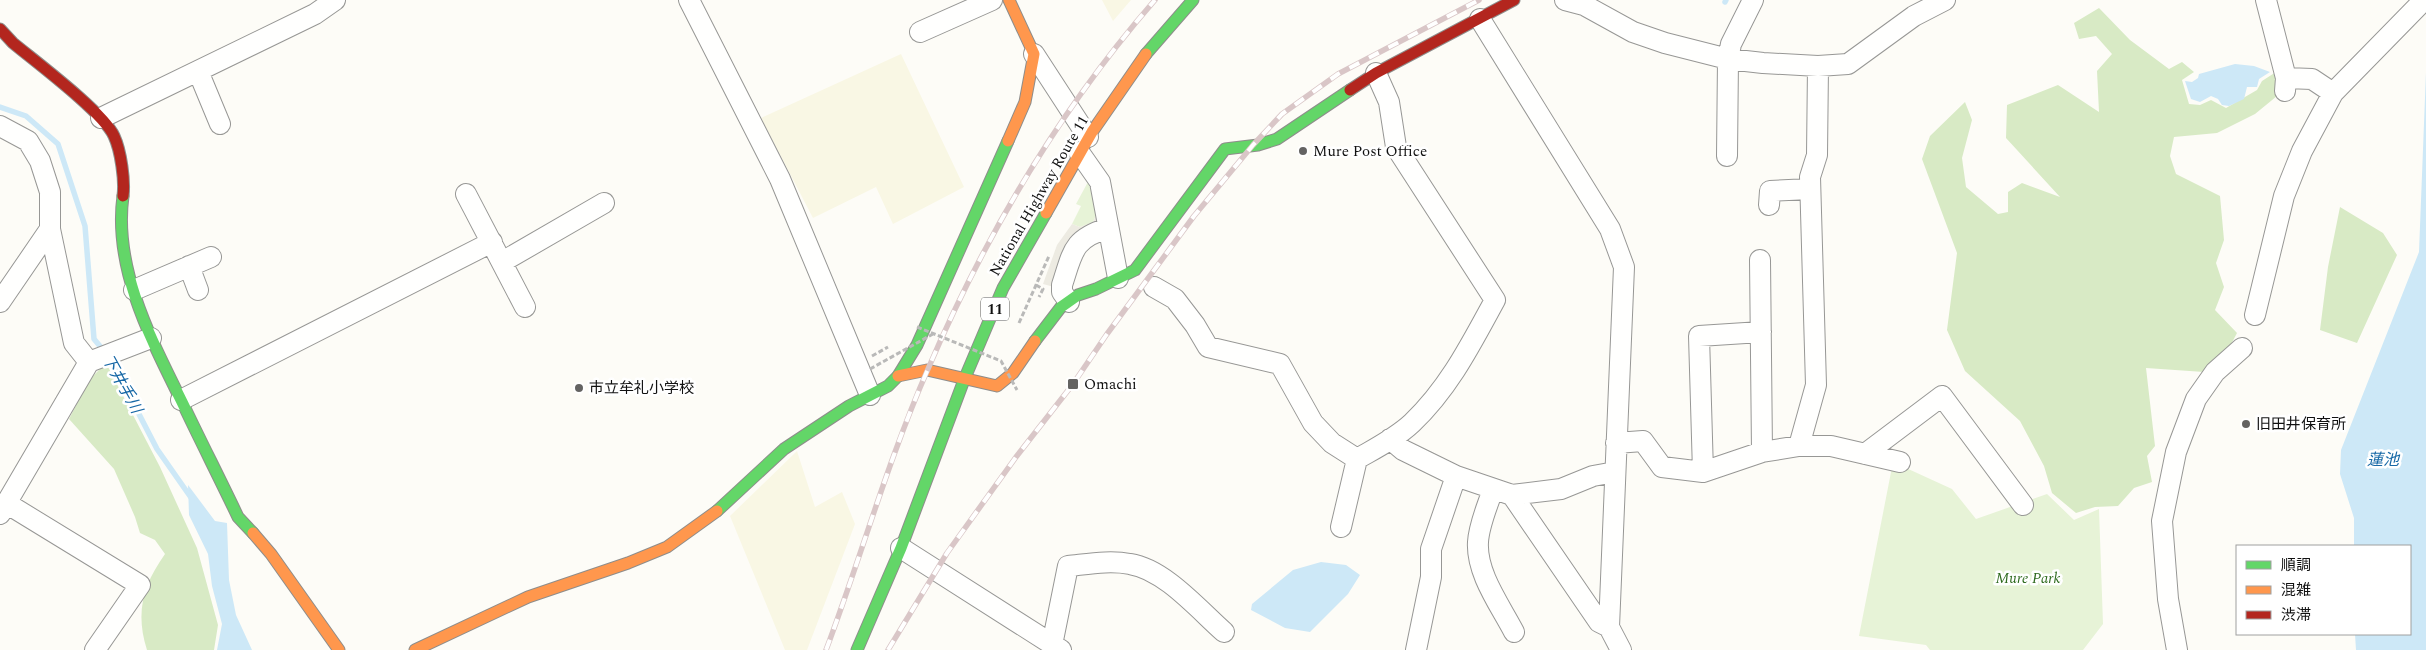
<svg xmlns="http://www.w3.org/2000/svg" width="2426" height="650" viewBox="0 0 2426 650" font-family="Spectral,'Noto Sans JP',serif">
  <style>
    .farmland { fill: #f9f7e4 }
    .green { fill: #e7f3d7 }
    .forest { fill: #d8eac5 }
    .plaza { fill: #edebe2 }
    .water { fill: #cde8f7 }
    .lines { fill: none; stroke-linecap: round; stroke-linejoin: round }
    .stream { stroke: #cde8f7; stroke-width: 5.5 }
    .street-casing { stroke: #979795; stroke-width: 22 }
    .fast-casing { stroke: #8e8d8b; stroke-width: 13 }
    .slow-casing { stroke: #8e8d8b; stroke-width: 13 }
    .jam-casing { stroke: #8e8d8b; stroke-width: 13 }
    .path { stroke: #b9b9b8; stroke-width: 3; stroke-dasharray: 5 2.5; stroke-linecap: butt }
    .street { stroke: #fffffe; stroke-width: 20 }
    .fast { stroke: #63d668; stroke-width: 11 }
    .slow { stroke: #ff974d; stroke-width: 11 }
    .jam { stroke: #b3261e; stroke-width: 11 }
    .rail-casing { stroke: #d9c6c7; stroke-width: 5.5 }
    .rail { stroke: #fff; stroke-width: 4; stroke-dasharray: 11; stroke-linecap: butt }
    .path-bridge { stroke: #b9b9b8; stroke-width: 3; stroke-dasharray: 5 2.5; stroke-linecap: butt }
    .poi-dot { fill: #646362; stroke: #fff; stroke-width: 2 }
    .labels { text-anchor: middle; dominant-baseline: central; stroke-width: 5; stroke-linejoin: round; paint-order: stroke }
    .shield { fill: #fff; stroke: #585858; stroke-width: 1 }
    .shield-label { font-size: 14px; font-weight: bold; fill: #111 }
    .poi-label { font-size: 15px; fill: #111; stroke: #fff; text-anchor: start }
    .street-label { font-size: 15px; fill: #111; stroke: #fff }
    .park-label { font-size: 15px; font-style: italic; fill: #2f6b1f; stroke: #fff }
    .water-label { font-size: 16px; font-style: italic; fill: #1768a6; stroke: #fff }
  </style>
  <rect width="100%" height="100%" fill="#fdfcf7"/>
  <!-- farmland -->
  <path class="farmland" d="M1102 0H1131L1113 21Z
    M901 54 964 187 893 224 876 187 813 218 761 118Z
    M797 451 815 507 842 492 855 524 807 650H785L730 516Z"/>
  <!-- green -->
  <path class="green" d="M1089 180 1098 210 1093 222 1080 227 1072 224 1081 206 1076 204Z
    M1893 462 1952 489 1976 519 2047 494 2074 520 2099 509 2103 624 2083 650H1930L1926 645 1859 636Z"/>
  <!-- forest -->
  <path class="forest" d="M2099 8 2130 40 2169 69 2182 62 2194 72 2182 80 2189 104 2200 105 2211 100 2226 108 2257 90 2262 81 2276 72 2277 96 2255 114 2217 133 2174 137 2170 156 2176 174 2220 196 2224 240 2216 263 2224 287 2215 310 2237 333 2228 350 2204 372 2146 368 2155 446 2147 456 2152 482 2134 488 2118 506 2095 507 2076 513 2052 493 2044 466 2020 421 1965 371 1947 330 1957 253 1922 159 1930 136 1965 102 1972 120 1962 158 1966 187 1998 214 2008 212V192L2022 183 2060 197 2006 138 2007 105 2058 85 2099 112 2097 71 2112 54 2096 36 2079 39 2074 23Z
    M2340 207 2383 233 2397 255 2357 343 2320 330 2328 267Z
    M106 363 160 467 197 548 218 625 214 650H147C135 612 143 585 165 554L155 540 140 533 135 517 114 469 69 419 89 380Z"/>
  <!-- plaza -->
  <path class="plaza" d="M1098 210 1102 215 1054 287 1043 284 1057 245 1072 224 1080 227 1093 222Z"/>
  <!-- water -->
  <path class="water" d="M2235 64 2254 66 2270 72 2259 79 2257 87H2247L2244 99 2229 106 2222 105 2218 99 2211 96 2200 102 2191 99 2185 81 2192 82 2198 78 2199 74Z
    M2426 72V650H2356L2355 634H2410V546H2354V518L2340 474 2341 450 2419 252Z
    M188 485 215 521 227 523 229 580 236 615 252 650H217L222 624 212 586 208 554 189 515Z
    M1321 562 1346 565 1360 575 1348 594 1310 632 1285 628 1251 610 1252 604 1293 570Z"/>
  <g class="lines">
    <!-- stream -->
    <path class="stream" d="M1725 2 1726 0
      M0 107 26 116 58 144 85 226 94 339 104 351
      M110 358 157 449 192 499"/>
    <defs>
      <path id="street" d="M689 0 780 179 870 395
        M1565 0 1584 5 1633 32 1665 43 1728 59 1763 63 1818 66 1848 64 1914 16 1945 0
        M2266 0 2286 78 2285 91
        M1480 19 1610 229 1624 267 1609 627 1621 650
        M920 32 992 0
        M1034 54 1088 137
        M198 71 220 124
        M2286 78 2312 79 2333 93
        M101 118 315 14 335 0
        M0 126 28 141 40 161 50 192V229L74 343 89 362
        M1079 152 1100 182 1118 278
        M1727 156 1728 59 1731 44 1753 0
        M466 194 525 307
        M1769 205 1770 191 1810 189
        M1760 260 1762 452
        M502 262 604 203
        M189 266 198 290
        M1154 287 1175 299 1195 325 1208 347 1280 364 1313 423 1332 443 1357 459
        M134 290 211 257
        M0 302 50 229
        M1069 302 1062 292V285C1073 252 1072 239 1108 228
        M2255 315 2284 196 2302 151 2333 93 2424 0
        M181 400 492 242
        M1390 439 1403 450 1456 476 1512 495 1561 489 1593 476 1615 472
        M1616 443 1643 441 1662 467 1703 472 1762 452 1799 446H1831L1900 462
        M1799 446 1816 385 1810 177 1817 155 1818 66
        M1865 454 1942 396 2023 505
        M1703 472 1699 336 1761 332
        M1493 489C1488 505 1479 524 1478 542 1476 573 1500 605 1514 632
        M1512 495 1599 622 1609 627
        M6 503 140 585 95 650
        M0 514 89 362 151 338
        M1341 527 1357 459C1376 448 1396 438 1412 423 1449 388 1471 344 1495 300L1396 147 1389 102 1376 73
        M901 548 1061 650
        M1052 645 1068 566C1088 564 1110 560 1130 564 1164 569 1199 610 1224 632
        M1416 650 1431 577V549L1456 476
        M2177 650 2168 599 2162 521 2176 452 2196 399 2215 372 2242 348"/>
      <path id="fast" d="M1146 54 1193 0
        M123 196C113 269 152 341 183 404 201 442 220 479 238 517L253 533
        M1035 341 1061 307 1078 295 1096 289 1135 270 1225 149 1258 145 1277 139 1350 90
        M717 511 784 449 849 406 888 386 898 376 917 345 1008 141
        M857 650 901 548 964 380 1003 288 1046 213"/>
      <path id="slow" d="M1008 141 1025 102 1034 54 1009 0
        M1046 213 1092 132 1146 54
        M898 376 927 370 997 386 1013 373 1035 341
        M253 533 271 554 339 650
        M415 650 528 597 628 563 667 547 717 511"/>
      <path id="jam" d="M0 29 13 43C36 62 103 112 114 136 121 151 125 181 123 196
        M1350 90 1376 73 1514 0"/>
    </defs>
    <!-- street casing -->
    <use href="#street" class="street-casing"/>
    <!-- fast casing -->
    <use href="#fast" class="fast-casing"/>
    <!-- slow casing -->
    <use href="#slow" class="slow-casing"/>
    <!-- jam casing -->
    <use href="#jam" class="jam-casing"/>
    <!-- path -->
    <path class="path" d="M1036 285 1043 289 1039 297
      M1019 323 1049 256
      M872 356 888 347"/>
    <!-- street -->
    <use href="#street" class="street"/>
    <!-- fast -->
    <use href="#fast" class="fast"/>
    <!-- slow -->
    <use href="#slow" class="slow"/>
    <!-- jam -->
    <use href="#jam" class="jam"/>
    <defs>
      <path id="rail" d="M826 650C861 557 888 460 928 369 985 236 1060 109 1155 0
        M888 650 947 553 1016 457 1073 384 1107 334 1194 216 1253 145 1282 114 1338 74 1479 0"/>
    </defs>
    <!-- rail casing -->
    <use href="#rail" class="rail-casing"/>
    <!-- rail -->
    <use href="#rail" class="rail"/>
    <!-- path-bridge -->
    <path class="path-bridge" d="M917 327 1001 361 1017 390
      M870 369 933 334"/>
  </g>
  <!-- markers -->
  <g class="poi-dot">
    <circle cx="1303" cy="151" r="5"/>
    <rect x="1067" y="378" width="12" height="12" rx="2.5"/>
    <circle cx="579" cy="388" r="5"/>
    <circle cx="2246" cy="424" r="5"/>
  </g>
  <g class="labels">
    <!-- shield labels -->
    <rect class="shield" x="981" y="297.5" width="28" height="23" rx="4"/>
    <g class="shield-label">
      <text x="995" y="309">11</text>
    </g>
    <!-- poi labels -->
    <g class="poi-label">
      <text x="1313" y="151">Mure Post Office</text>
      <text x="1084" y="384">Omachi</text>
      <text x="589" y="388">市立牟礼小学校</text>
      <text x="2256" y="424">旧田井保育所</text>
    </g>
    <!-- street labels -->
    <g class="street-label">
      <text transform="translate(1039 196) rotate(-60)">National Highway Route 11</text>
    </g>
    <!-- park labels -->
    <g class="park-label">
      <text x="2028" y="578">Mure Park</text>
    </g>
    <!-- water labels -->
    <g class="water-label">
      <text transform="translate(122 384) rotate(61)">下井手川</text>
      <text x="2383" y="460">蓮池</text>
    </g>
  </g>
  <!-- legend -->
  <rect x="2236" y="545" width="175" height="90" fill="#ffffff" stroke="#a0a0a0"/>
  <rect x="2246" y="561" width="25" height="8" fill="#63d668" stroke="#a0a0a0"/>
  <text x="2281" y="570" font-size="15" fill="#111111">順調</text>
  <rect x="2246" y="586" width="25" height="8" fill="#ff974d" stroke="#a0a0a0"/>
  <text x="2281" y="595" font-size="15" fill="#111111">混雑</text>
  <rect x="2246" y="611" width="25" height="8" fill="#b3261e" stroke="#a0a0a0"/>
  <text x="2281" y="620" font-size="15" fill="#111111">渋滞</text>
</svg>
